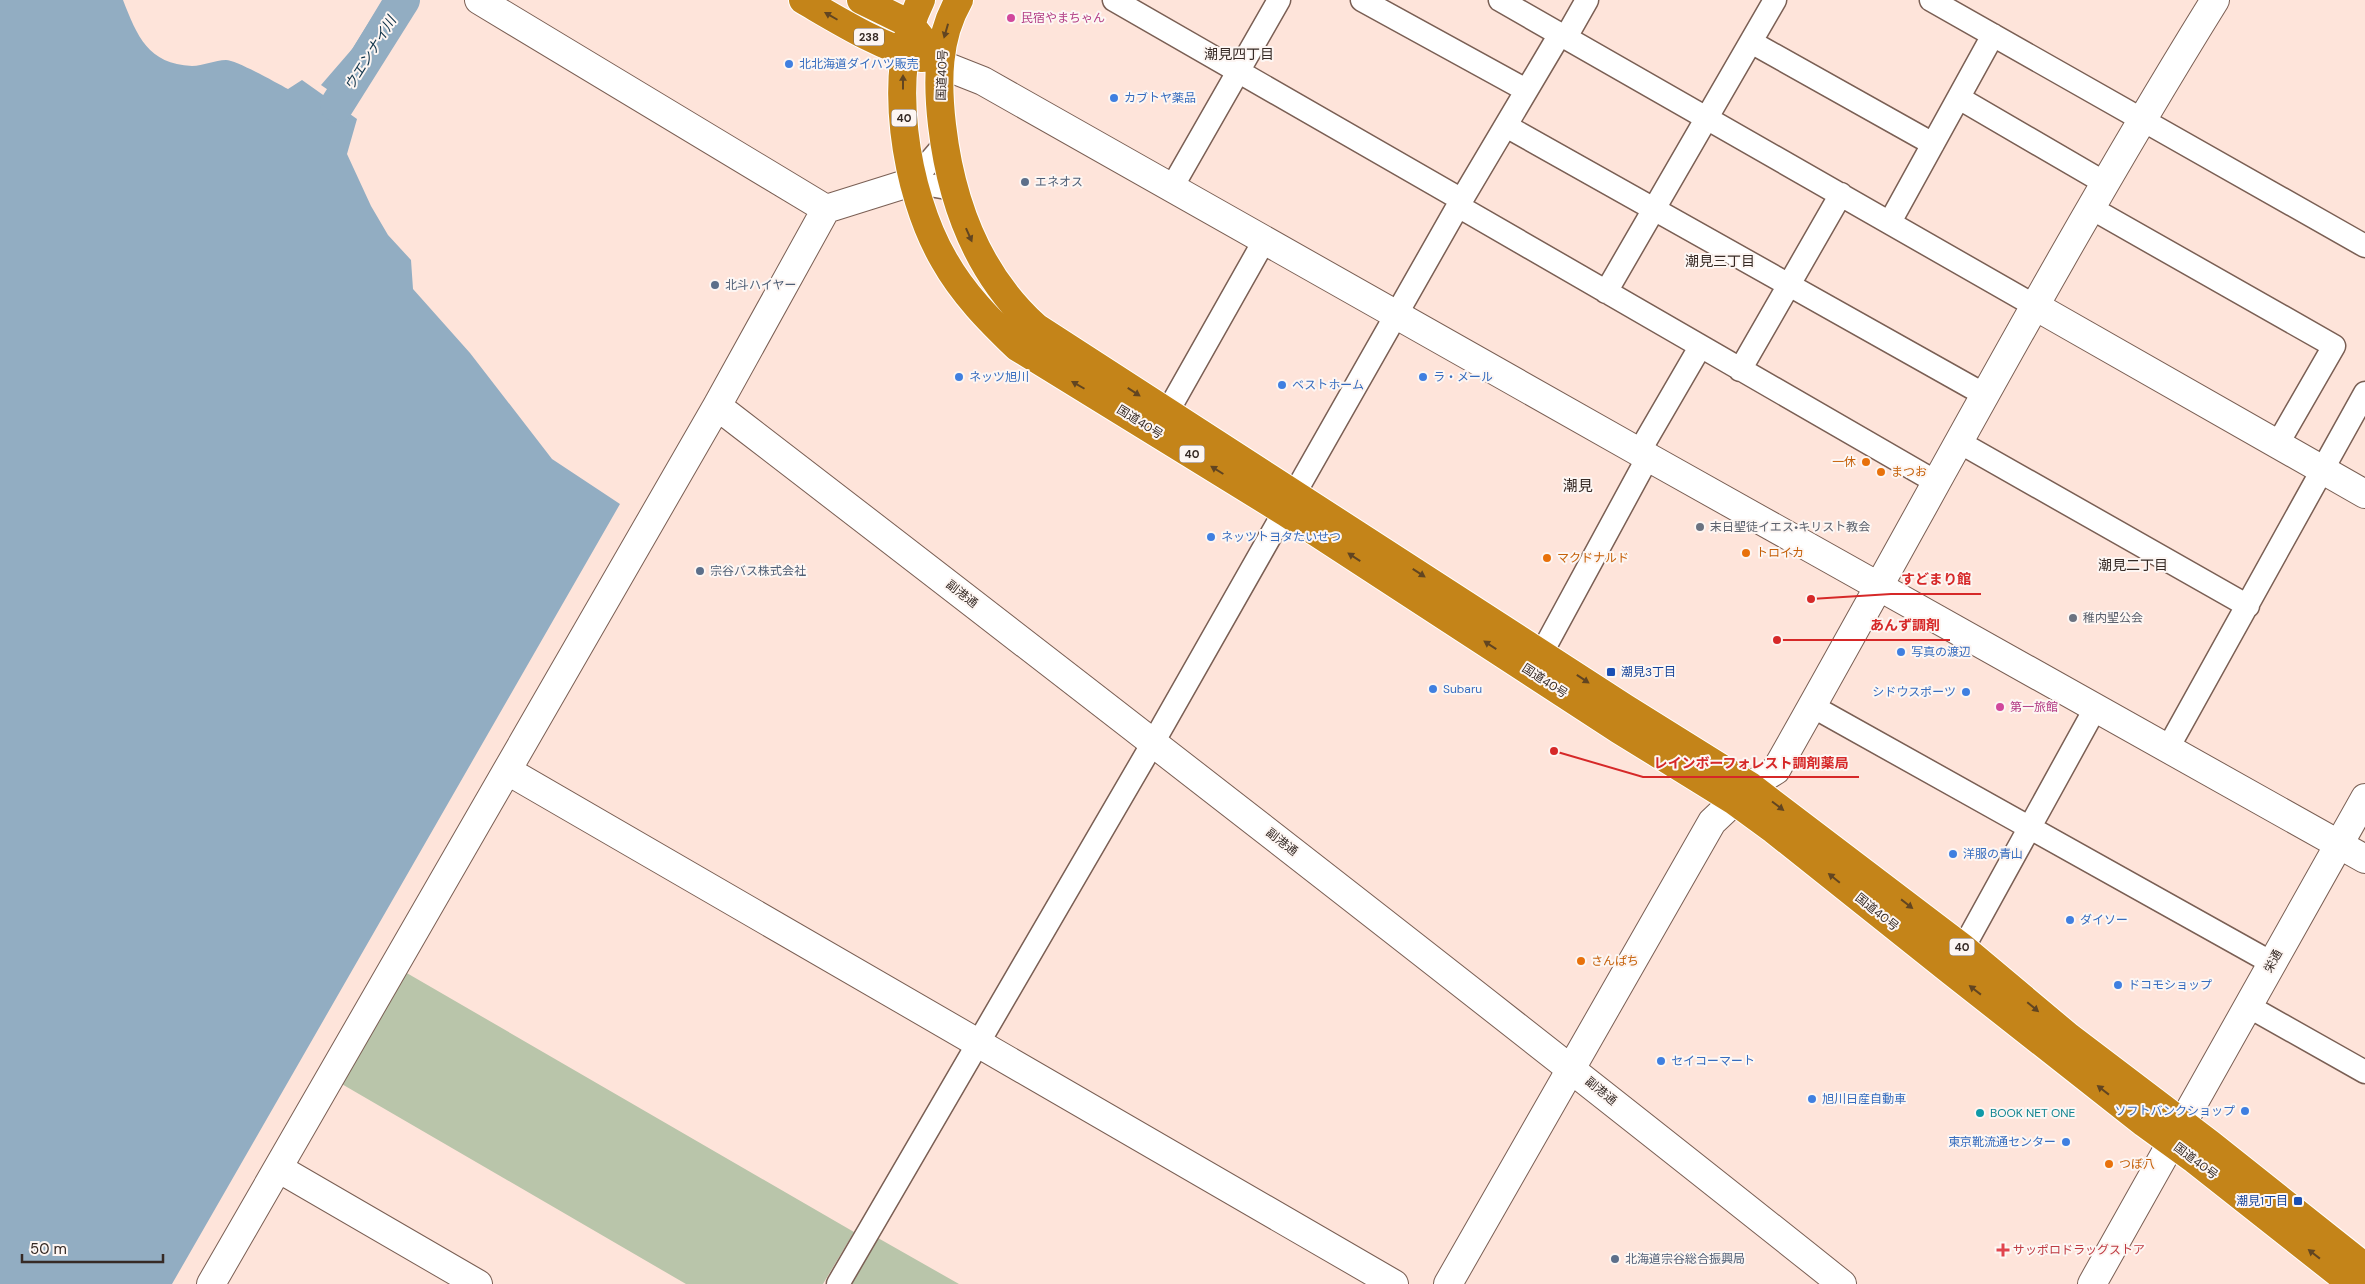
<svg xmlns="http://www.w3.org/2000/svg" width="2365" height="1284" viewBox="0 0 2365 1284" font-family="'DM Sans','Noto Sans JP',sans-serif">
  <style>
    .green { fill: #b9c5aa }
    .water { fill: #92adc2 }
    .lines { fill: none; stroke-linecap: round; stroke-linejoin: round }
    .river { stroke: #92adc2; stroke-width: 34 }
    .street-casing { stroke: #7a5f54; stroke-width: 25 }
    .secondary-casing { stroke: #7a5f54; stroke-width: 30 }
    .highway-casing { stroke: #fff; stroke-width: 30 }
    .street { stroke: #fff; stroke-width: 22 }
    .secondary { stroke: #fff; stroke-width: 28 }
    .highway { stroke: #c48419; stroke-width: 28 }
    .oneway { fill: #614521 }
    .hotel-dot { fill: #d1479c; stroke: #fdf6f3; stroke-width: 2 }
    .shop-dot { fill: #3f7fe0; stroke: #fdf6f3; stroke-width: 2 }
    .service-dot { fill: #5c6f8a; stroke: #fdf6f3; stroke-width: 2 }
    .food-dot { fill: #e8710a; stroke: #fdf6f3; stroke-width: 2 }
    .worship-dot { fill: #6b7280; stroke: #fdf6f3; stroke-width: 2 }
    .transit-dot { fill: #1a4fb4; stroke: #fdf6f3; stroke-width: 2 }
    .culture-dot { fill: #0f9aa8; stroke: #fdf6f3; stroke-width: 2 }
    .health-dot { fill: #e0444e; stroke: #fdf6f3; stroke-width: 2 }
    .labels { text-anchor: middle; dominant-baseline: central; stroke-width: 4; stroke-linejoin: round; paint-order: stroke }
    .shield { fill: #fdf6f3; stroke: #726763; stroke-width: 1 }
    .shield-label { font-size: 11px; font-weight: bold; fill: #362a25 }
    .hotel-label { font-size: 12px; fill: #b23c85; stroke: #fdf6f3; text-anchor: start }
    .shop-label { font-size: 12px; fill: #366cbe; stroke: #fdf6f3; text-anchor: start }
    .street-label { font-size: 12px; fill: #362a25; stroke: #fdf6f3 }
    .service-label { font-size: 12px; fill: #4e5e75; stroke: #fdf6f3; text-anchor: start }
    .food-label { font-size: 12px; fill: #c56008; stroke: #fdf6f3; text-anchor: start }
    .worship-label { font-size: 12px; fill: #5b616d; stroke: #fdf6f3; text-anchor: start }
    .transit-label { font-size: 12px; fill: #164399; stroke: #fdf6f3; text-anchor: start }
    .culture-label { font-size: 12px; fill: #0d838f; stroke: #fdf6f3; text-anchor: start }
    .health-label { font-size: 12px; fill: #be3a42; stroke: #fdf6f3; text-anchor: start }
    .water-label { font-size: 14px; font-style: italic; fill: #0b3047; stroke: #fdf6f3 }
    .neighbourhood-label { font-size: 14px; fill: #362a25; stroke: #fdf6f3 }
    .quarter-label { font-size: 15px; fill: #362a25; stroke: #fdf6f3 }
    .leader { fill: none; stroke: #d62828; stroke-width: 2 }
    .callout-dot { fill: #d62828; stroke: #fdf6f3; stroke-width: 2 }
    .callout-label { font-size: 14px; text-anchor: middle; font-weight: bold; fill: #d62828; stroke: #fdf6f3; stroke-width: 4; stroke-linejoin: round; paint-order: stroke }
  </style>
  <rect width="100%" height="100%" fill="#fee4da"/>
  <!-- green -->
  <path class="green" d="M405 972 854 1232 823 1284H686L340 1083Z
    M878 1238 959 1284H851Z"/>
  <!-- water -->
  <path class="water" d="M0 0H123C137 36 148 64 192 66 203 66 215 60 226 60 236 60 277 83 288 89L302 80 357 119 347 154 371 206 388 235 411 260 413 289 470 353 552 459 620 504 172 1284H0Z
    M382 0H416L350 105 321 85 353 48Z"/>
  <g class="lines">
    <!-- river -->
    <path class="river" d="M337 105 403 0"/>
    <defs>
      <path id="street" d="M1114 0 1462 200
        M1362 0 1526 90
        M1500 0 2035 306
        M1931 0 2365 246
        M1566 37 1587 0
        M1751 42 1933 144
        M1959 98 2105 183
        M1506 126 1985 395
        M912 182 944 145
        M912 182 953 189
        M1171 189 1279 0
        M1458 206 1936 482
        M2091 208 2334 346 2277 445
        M1890 222 1993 35
        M1606 292 1775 0
        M1740 370 1841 194
        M1159 427 1264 241
        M1959 442 2248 606
        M1639 452 1700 347
        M1533 669 1648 457
        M1812 706 2272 963
        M2168 748 2365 393
        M1955 963 2096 707
        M2248 1006 2365 1072
        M838 1284 1154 741 1458 206 1560 34"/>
      <path id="secondary" d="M479 0 826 209
        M940 64 983 81 1639 452 2365 859
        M2035 306 2365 494
        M717 406C1094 696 1470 987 1842 1284
        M508 771 1394 1284
        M278 1168 478 1284
        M211 1284 717 406 826 209 912 182
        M1448 1284 1712 822 1750 786 1776 770C1922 513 2059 251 2215 0
        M2092 1284 2365 798"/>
      <path id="highway" d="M803 0C841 22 879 46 922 58
        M861 0 910 24 921 38
        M921 0C885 71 905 193 944 260 963 294 990 321 1017 347L1285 512 1618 729 1733 800 1774 830 1951 971 2144 1123 2195 1160 2352 1284
        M959 0C937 38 937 82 942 125 951 202 977 274 1036 327L1625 708 1750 786 1963 948 2069 1037 2210 1144 2365 1267"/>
    </defs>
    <!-- street casing -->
    <use href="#street" class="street-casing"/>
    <!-- secondary casing -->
    <use href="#secondary" class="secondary-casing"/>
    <!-- highway casing -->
    <use href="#highway" class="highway-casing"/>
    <!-- street -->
    <use href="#street" class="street"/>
    <!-- secondary -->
    <use href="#secondary" class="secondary"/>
    <!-- highway -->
    <use href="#highway" class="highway"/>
  </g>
  <!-- one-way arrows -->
  <defs><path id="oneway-solid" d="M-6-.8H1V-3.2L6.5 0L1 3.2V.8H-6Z" transform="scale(1.25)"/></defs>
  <g class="oneway">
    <use href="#oneway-solid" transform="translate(831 16) rotate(-150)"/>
    <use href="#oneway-solid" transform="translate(946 31) rotate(106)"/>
    <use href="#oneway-solid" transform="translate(903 82) rotate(-90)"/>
    <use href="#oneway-solid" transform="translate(969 235) rotate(66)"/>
    <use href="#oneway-solid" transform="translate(1078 385) rotate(-150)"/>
    <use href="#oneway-solid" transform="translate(1134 392) rotate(33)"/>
    <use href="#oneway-solid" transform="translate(1217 470) rotate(-148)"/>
    <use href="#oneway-solid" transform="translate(1354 557) rotate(-147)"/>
    <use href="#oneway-solid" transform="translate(1419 573) rotate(33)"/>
    <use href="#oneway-solid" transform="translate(1490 645) rotate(-147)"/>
    <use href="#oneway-solid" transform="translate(1583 679) rotate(34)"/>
    <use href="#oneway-solid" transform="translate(1778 806) rotate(37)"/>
    <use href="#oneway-solid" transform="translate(1834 878) rotate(-141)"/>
    <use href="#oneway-solid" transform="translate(1907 904) rotate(38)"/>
    <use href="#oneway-solid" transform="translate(1975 990) rotate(-142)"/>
    <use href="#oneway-solid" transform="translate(2033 1007) rotate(40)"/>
    <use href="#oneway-solid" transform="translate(2103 1090) rotate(-142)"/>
    <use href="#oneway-solid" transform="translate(2314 1254) rotate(-142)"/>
  </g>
  <!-- markers -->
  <g class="hotel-dot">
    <circle cx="1011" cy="18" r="5"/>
    <circle cx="2000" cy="707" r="5"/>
  </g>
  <g class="shop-dot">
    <circle cx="789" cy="64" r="5"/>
    <circle cx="1114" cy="98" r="5"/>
    <circle cx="959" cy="377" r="5"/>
    <circle cx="1423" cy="377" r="5"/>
    <circle cx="1282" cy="385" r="5"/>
    <circle cx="1211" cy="537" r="5"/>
    <circle cx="1901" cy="652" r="5"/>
    <circle cx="1433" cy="689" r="5"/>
    <circle cx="1966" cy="692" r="5"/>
    <circle cx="1953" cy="854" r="5"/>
    <circle cx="2070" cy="920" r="5"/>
    <circle cx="2118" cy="985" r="5"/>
    <circle cx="1661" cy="1061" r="5"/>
    <circle cx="1812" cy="1099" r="5"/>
    <circle cx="2245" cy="1111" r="5"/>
    <circle cx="2066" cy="1142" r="5"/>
  </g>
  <g class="service-dot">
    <circle cx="1025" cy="182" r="5"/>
    <circle cx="715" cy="285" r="5"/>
    <circle cx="700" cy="571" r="5"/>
    <circle cx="1615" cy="1259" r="5"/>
  </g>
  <g class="food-dot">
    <circle cx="1866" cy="462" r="5"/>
    <circle cx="1881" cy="472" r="5"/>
    <circle cx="1746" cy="553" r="5"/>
    <circle cx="1547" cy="558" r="5"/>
    <circle cx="1581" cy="961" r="5"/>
    <circle cx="2109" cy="1164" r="5"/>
  </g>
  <g class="worship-dot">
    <circle cx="1700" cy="527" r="5"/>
    <circle cx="2073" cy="618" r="5"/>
  </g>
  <g class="transit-dot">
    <rect x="1606" y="667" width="10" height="10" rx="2.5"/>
    <rect x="2293" y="1196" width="10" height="10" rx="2.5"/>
  </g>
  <circle class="culture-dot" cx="1980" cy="1113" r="5"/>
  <path class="health-dot" d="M2000.5 1242.5h5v5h5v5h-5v5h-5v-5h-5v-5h5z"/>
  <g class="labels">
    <!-- shield labels -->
    <g class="shield">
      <rect x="854" y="28.5" width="30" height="17" rx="4"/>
      <rect x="891.5" y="109.5" width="25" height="17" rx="4"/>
      <rect x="1179.5" y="445.5" width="25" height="17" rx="4"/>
      <rect x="1949.5" y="938.5" width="25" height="17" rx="4"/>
    </g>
    <g class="shield-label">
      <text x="869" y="37">238</text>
      <text x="904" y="118">40</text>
      <text x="1192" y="454">40</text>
      <text x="1962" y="947">40</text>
    </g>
    <!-- hotel labels -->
    <g class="hotel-label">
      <text x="1021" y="18">民宿やまちゃん</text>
      <text x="2010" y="707">第一旅館</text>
    </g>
    <!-- shop labels -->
    <g class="shop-label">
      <text x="799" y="64">北北海道ダイハツ販売</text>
      <text x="1124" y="98">カブトヤ薬品</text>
      <text x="969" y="377">ネッツ旭川</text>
      <text x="1433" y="377">ラ・メール</text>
      <text x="1292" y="385">ベストホーム</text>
      <text x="1221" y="537">ネッツトヨタたいせつ</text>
      <text x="1911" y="652">写真の渡辺</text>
      <text x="1443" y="689">Subaru</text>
      <text x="1956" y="692" text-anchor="end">シドウスポーツ</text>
      <text x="1963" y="854">洋服の青山</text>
      <text x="2080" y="920">ダイソー</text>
      <text x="2128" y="985">ドコモショップ</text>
      <text x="1671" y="1061">セイコーマート</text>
      <text x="1822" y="1099">旭川日産自動車</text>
      <text x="2235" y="1111" text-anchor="end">ソフトバンクショップ</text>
      <text x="2056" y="1142" text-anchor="end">東京靴流通センター</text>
    </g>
    <!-- street labels -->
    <g class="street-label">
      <text transform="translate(942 75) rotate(-88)">国道40号</text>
      <text transform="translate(1140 422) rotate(32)">国道40号</text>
      <text transform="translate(962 594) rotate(38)">副港通</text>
      <text transform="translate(1545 681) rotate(33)">国道40号</text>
      <text transform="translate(1282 842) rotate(38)">副港通</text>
      <text transform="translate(1877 912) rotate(39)">国道40号</text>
      <text transform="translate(2273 961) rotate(-61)">栄通</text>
      <text transform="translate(1601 1091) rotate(39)">副港通</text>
      <text transform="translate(2196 1161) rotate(37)">国道40号</text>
    </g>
    <!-- service labels -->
    <g class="service-label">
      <text x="1035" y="182">エネオス</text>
      <text x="725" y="285">北斗ハイヤー</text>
      <text x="710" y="571">宗谷バス株式会社</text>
      <text x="1625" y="1259">北海道宗谷総合振興局</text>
    </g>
    <!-- food labels -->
    <g class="food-label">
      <text x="1856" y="462" text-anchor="end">一休</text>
      <text x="1891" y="472">まつお</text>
      <text x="1756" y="553">トロイカ</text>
      <text x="1557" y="558">マクドナルド</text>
      <text x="1591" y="961">さんぱち</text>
      <text x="2119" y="1164">つぼ八</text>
    </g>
    <!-- worship labels -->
    <g class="worship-label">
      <text x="1710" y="527">末日聖徒イエス•キリスト教会</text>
      <text x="2083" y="618">稚内聖公会</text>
    </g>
    <!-- transit labels -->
    <g class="transit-label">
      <text x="1621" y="672">潮見3丁目</text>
      <text x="2288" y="1201" text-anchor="end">潮見1丁目</text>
    </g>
    <!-- culture labels -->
    <g class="culture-label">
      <text x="1990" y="1113">BOOK NET ONE</text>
    </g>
    <!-- health labels -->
    <g class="health-label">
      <text x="2013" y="1250">サッポロドラッグストア</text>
    </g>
    <!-- water labels -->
    <g class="water-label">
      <text transform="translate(370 53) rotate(-58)">ウエンナイ川</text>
    </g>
    <!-- neighbourhood labels -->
    <g class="neighbourhood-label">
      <text x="1239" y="54">潮見四丁目</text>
      <text x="1720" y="261">潮見三丁目</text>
      <text x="2133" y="565">潮見二丁目</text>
    </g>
    <!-- quarter labels -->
    <g class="quarter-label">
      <text x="1578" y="486">潮見</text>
    </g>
  </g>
  <!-- callouts -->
  <path class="leader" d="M1811 599L1891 594H1981M1777 640L1860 640H1950M1554 751L1643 777H1859"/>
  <g class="callout-dot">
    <circle cx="1811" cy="599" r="5"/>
    <circle cx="1777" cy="640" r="5"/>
    <circle cx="1554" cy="751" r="5"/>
  </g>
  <g class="callout-label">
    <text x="1936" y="584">すどまり館</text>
    <text x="1905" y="630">あんず調剤</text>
    <text x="1751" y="768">レインボーフォレスト調剤薬局</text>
  </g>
  <!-- scale -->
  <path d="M22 1254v8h141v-8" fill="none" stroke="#362a25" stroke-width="2.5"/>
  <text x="30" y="1254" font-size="15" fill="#362a25" stroke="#fdf6f3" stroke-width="4" paint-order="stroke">50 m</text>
</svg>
